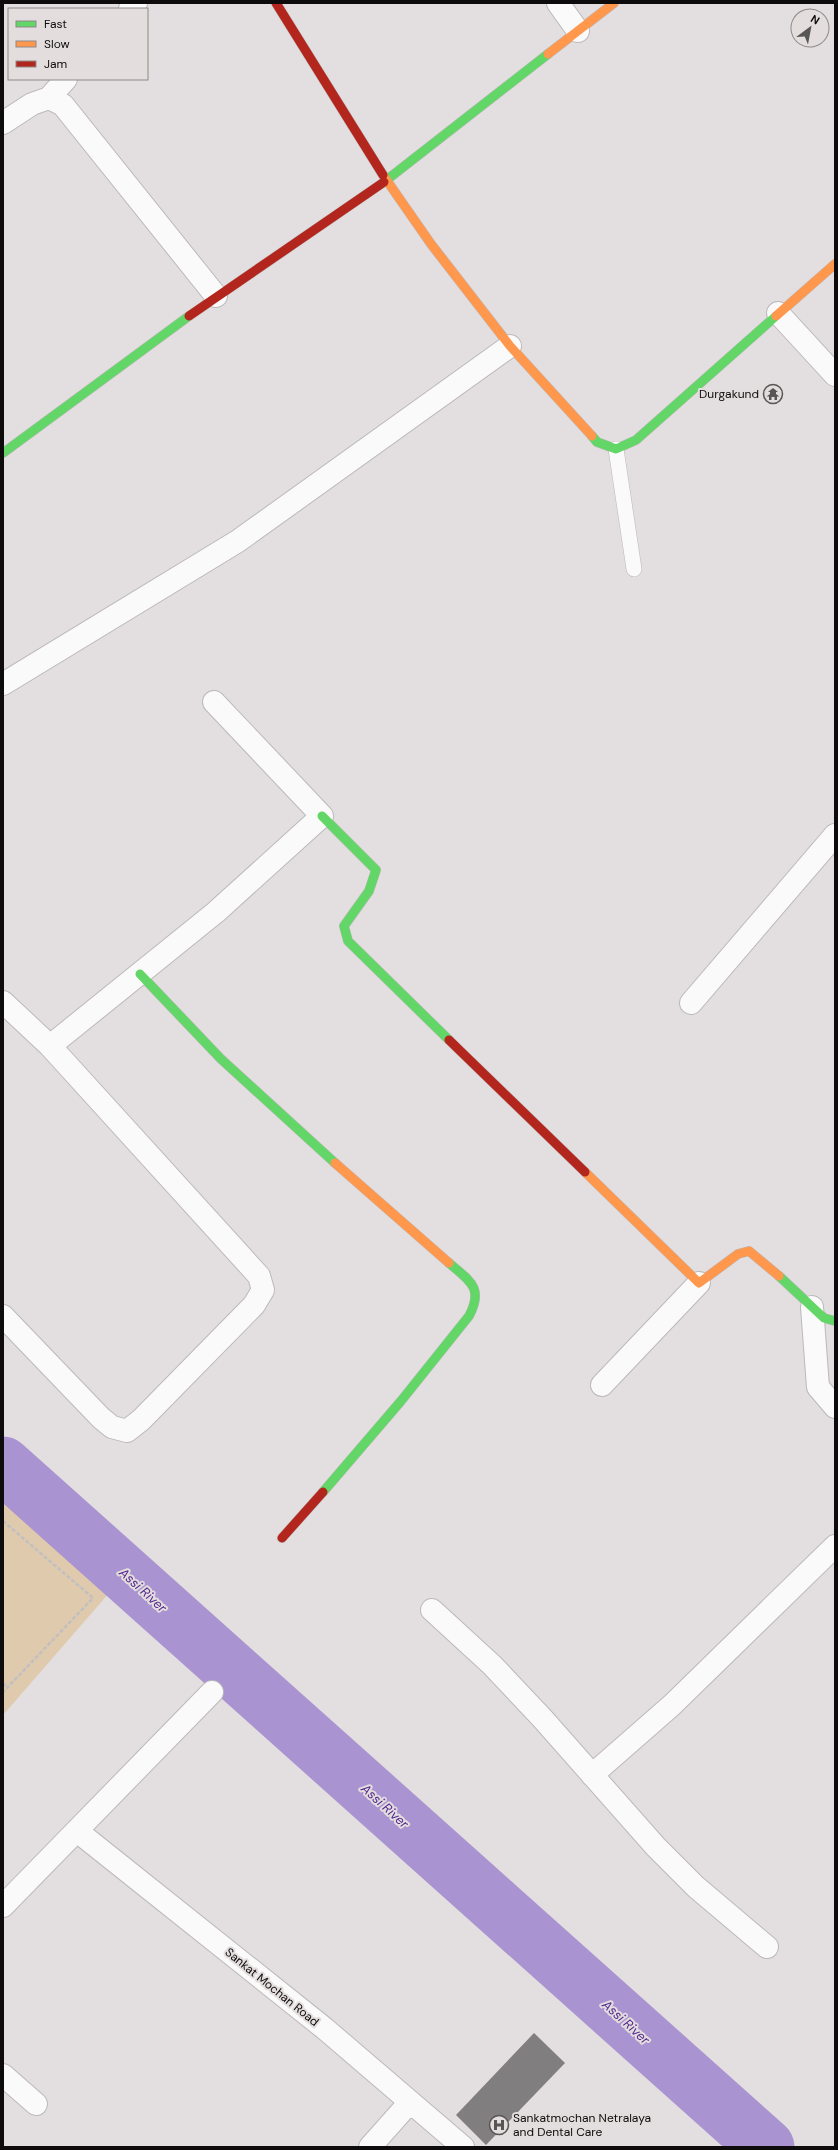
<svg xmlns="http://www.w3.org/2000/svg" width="838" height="2150" viewBox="0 0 838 2150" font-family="'DM Sans',sans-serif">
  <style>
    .green { fill: #dfcaad }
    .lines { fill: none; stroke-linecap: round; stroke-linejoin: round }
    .river { stroke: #a993d0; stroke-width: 57 }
    .building { fill: #817e7f }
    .lane-casing { stroke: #bcb9ba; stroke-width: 16 }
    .street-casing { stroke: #bcb9ba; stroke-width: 24 }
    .fast-casing { stroke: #bcb9ba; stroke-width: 10 }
    .slow-casing { stroke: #bcb9ba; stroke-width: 10 }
    .jam-casing { stroke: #bcb9ba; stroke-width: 10 }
    .path { stroke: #c1c0c0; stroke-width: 2.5; stroke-dasharray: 4 2; stroke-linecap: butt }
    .lane { stroke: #fbfafa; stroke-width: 15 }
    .street { stroke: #fbfafa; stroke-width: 22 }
    .fast { stroke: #63d668; stroke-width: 9 }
    .slow { stroke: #ff974d; stroke-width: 9 }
    .jam { stroke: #b3261e; stroke-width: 9 }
    .labels { text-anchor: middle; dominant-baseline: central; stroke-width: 4; stroke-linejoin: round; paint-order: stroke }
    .poi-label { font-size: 12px; fill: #0d0b0b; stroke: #e4ddde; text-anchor: end }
    .street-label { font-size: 12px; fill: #0d0b0b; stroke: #e4ddde }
    .water-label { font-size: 13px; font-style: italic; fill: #552a90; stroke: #e4ddde }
  </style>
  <rect width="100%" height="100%" fill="#e3dedf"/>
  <!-- green -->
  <path class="green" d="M3 1498 110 1592 3 1715Z"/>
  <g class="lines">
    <!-- river -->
    <path class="river" d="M3 1465 766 2147"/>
  </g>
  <!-- building -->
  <path class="building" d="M534 2033 565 2063 486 2145 456 2115Z"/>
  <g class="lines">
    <defs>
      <path id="lane" d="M616 449 634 569"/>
      <path id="street" d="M558 3 578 31
        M130 9 136 3
        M49 98 66 79
        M3 123 32 104 49 98 63 105 216 296
        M778 313 835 375
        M3 684 238 541 510 346
        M3 1002 50 1046 259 1276 263 1290 254 1305 141 1420 127 1431 112 1427 101 1418 3 1316
        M691 1003 835 835
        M50 1046 216 912 322 816 214 702
        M812 1307 818 1387 835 1407
        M602 1385 699 1283
        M432 1610 492 1665 542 1718 656 1847 696 1887 767 1947
        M592 1775 672 1705 835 1546
        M77 1831 324 2028 463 2147
        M3 1906 212 1692
        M3 2075 36 2104
        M370 2147 410 2102"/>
      <path id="fast" d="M384 182 548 54
        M592 436 597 442 616 449 636 440 776 316
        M3 453 189 316
        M322 816 376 870 369 891 344 926 348 941 449 1040
        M140 974 221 1059 335 1163
        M779 1276 824 1318 835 1321
        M323 1492 401 1401 469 1316C484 1288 470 1281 449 1263"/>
      <path id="slow" d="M548 54 614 3
        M383 175 431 244 510 346 592 436
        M776 316 835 264
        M335 1163 449 1263
        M585 1172 699 1283 738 1254 749 1251 779 1276"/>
      <path id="jam" d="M276 3 383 175
        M189 316 384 182
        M449 1040 585 1172
        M282 1538 323 1492"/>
    </defs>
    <!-- lane casing -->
    <use href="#lane" class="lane-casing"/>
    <!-- street casing -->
    <use href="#street" class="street-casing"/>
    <!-- fast casing -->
    <use href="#fast" class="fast-casing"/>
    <!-- slow casing -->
    <use href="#slow" class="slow-casing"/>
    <!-- jam casing -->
    <use href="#jam" class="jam-casing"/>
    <!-- path -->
    <path class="path" d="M3 1521 93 1598 3 1692
      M3 1683 7 1687"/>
    <!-- lane -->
    <use href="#lane" class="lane"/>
    <!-- street -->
    <use href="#street" class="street"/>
    <!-- fast -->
    <use href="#fast" class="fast"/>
    <!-- slow -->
    <use href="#slow" class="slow"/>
    <!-- jam -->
    <use href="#jam" class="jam"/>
  </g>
  <!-- icons -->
  <defs>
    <symbol id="temple-ring" viewBox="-11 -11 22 22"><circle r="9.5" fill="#e4ddde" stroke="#585555" stroke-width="1.5"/><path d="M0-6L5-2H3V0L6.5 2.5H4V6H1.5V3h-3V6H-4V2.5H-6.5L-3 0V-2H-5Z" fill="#585555"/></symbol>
    <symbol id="hospital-ring" viewBox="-11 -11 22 22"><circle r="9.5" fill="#e4ddde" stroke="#585555" stroke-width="1.5"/><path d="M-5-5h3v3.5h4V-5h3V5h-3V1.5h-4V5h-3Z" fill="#585555"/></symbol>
  </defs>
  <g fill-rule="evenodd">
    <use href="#temple-ring" x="762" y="383" width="22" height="22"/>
    <use href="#hospital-ring" x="488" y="2114" width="22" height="22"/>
  </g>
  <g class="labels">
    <!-- poi labels -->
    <g class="poi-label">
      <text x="759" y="394">Durgakund</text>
      <text x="513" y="2118" text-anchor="start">Sankatmochan Netralaya<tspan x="513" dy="14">and Dental Care</tspan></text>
    </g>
    <!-- street labels -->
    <g class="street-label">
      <text transform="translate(272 1987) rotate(39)">Sankat Mochan Road</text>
    </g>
    <!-- water labels -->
    <g class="water-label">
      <text transform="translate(143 1590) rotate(42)">Assi River</text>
      <text transform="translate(385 1806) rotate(42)">Assi River</text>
      <text transform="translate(626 2022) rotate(42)">Assi River</text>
    </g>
  </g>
  <!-- border -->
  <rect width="838" height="2150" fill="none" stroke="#0d0b0b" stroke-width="8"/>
  <!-- legend -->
  <rect x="8" y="8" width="140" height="72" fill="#e4ddde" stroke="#8e898a"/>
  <rect x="16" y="21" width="20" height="6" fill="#63d668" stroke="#8e898a"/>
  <text x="44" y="28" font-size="12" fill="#0d0b0b">Fast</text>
  <rect x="16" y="41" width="20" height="6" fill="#ff974d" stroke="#8e898a"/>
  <text x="44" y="48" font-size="12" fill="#0d0b0b">Slow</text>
  <rect x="16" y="61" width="20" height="6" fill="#b3261e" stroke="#8e898a"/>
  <text x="44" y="68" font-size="12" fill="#0d0b0b">Jam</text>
  <!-- north arrow -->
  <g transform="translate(810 28) rotate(32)"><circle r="19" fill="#e4ddde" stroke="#8e898a"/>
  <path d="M0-3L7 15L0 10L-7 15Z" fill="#585555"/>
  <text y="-6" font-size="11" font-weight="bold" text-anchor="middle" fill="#0d0b0b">N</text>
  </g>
</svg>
